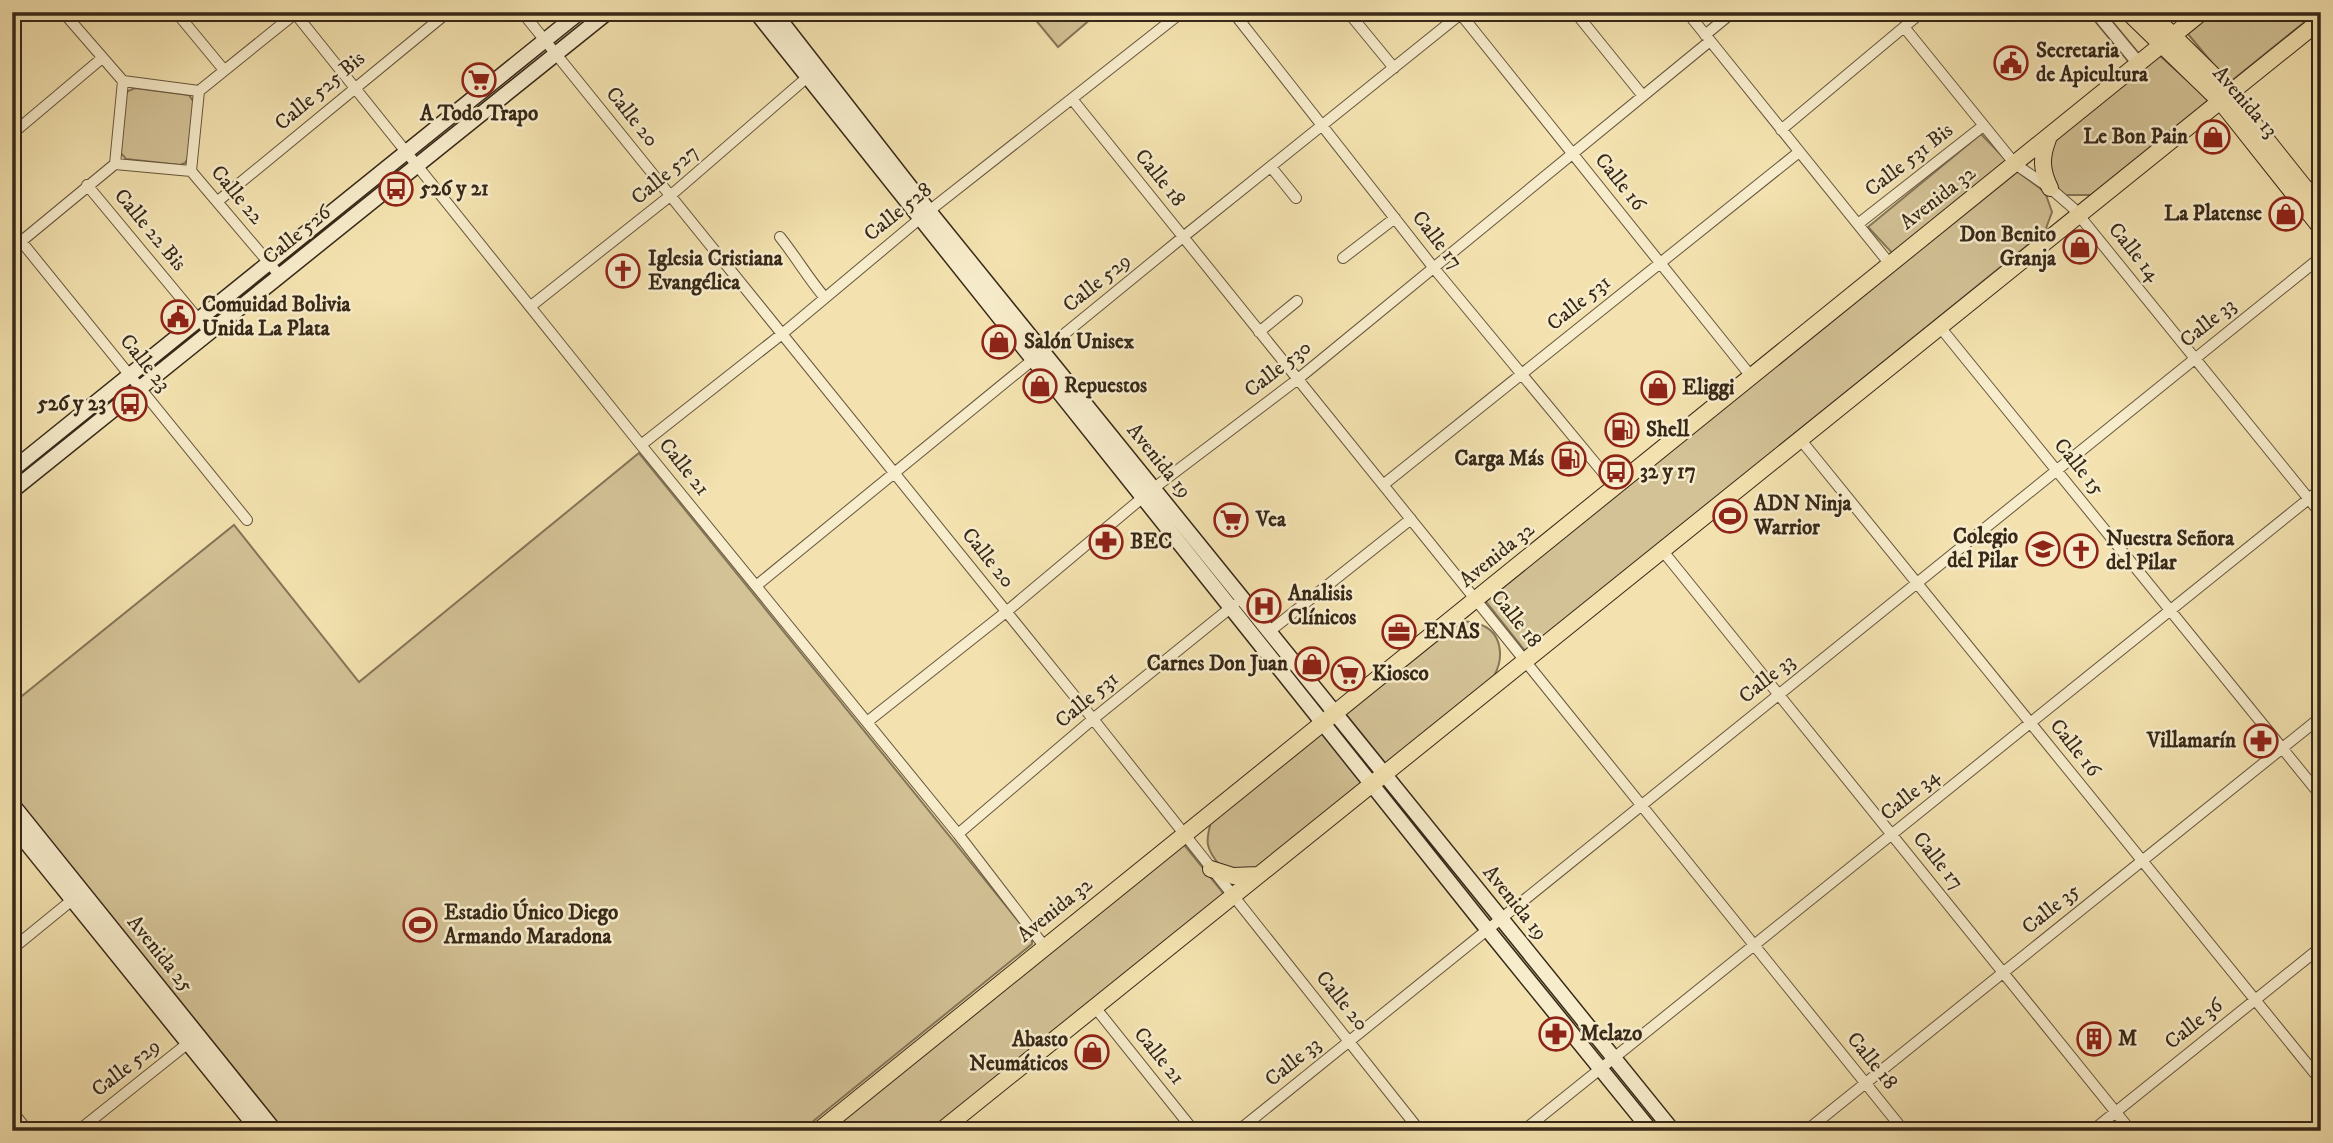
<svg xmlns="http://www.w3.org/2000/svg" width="2333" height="1143" viewBox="0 0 2333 1143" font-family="'IM FELL DW Pica',serif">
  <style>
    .green { fill: #d3c296; stroke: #857558; stroke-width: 2 }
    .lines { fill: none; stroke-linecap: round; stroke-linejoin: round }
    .minor-casing { stroke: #66563e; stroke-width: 12 }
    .tertiary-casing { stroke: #66563e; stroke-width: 15 }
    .secondary-casing { stroke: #372819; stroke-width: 17 }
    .primary-casing { stroke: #372819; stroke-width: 18 }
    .trunk-casing { stroke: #372819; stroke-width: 18 }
    .minor { stroke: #f7eccb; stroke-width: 10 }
    .tertiary { stroke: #f7eccb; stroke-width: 12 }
    .secondary { stroke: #f7eccb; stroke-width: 14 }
    .primary { stroke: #f3e2af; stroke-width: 16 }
    .trunk { stroke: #f3e2af; stroke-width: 16 }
    .labels { text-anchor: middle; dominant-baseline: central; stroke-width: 5; stroke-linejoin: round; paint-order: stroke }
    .poi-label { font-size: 21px; font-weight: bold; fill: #372819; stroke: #f7eccb; text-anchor: start }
    .street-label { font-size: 21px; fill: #372819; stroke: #f7eccb }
  </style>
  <rect width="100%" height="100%" fill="#f3e2af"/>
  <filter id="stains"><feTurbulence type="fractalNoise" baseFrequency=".00286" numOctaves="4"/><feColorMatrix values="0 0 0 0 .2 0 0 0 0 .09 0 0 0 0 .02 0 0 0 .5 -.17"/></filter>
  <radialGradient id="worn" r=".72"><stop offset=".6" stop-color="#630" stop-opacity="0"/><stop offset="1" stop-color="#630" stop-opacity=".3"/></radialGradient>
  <!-- green -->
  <path class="green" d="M1029 12H1099L1058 47Z
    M2214 12H2317L2229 83 2188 34Z
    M2158 54 2209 100 2094 195H2065L2048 178 2051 143Z
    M135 88 189 95 195 104 189 157 185 163 180 165 126 159 119 151 123 97 128 91Z
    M1981 134 2007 161 1893 254 1868 227Z
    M2014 169 2045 192 2052 212 2045 231 1526 652 1484 599Z
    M639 453 1032 938V944L801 1131H283L12 795V704L234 525 359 682Z
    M1462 621C1468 622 1475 622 1479 624 1503 632 1504 658 1494 676L1390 763H1385L1344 712 1449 626Z
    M1323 729 1365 781 1253 870 1221 867C1205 848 1205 842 1212 818Z
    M1182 842 1224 894 931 1131H824Z"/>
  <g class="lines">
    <defs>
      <path id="minor" d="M63 12 123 81
        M176 12 224 70
        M294 12 641 445 958 834 1044 946
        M522 12 1093 719 1420 1131
        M1233 12 1433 267 1615 487
        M1348 12 1394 68
        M1459 12 1750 375
        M1575 12 1643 96
        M1687 12 1889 263
        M12 13 13 12
        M1303 16 1308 12
        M1904 27 2015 164 2050 188 2073 208 2321 514
        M1705 35 1733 12
        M123 81 199 91 191 171 115 164Z
        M199 91 297 12
        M1072 99 1904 1131
        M1781 130 1922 12
        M12 134 101 59
        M1271 167 1296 198
        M191 171 280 276
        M87 185 209 332
        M218 201 448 12
        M1858 224 1983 126
        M12 230 247 520
        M780 237C796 257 808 278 825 298
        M12 249 115 164
        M1343 258 1395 218
        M531 306 670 196 811 74
        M1940 327 2321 796
        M1259 332 1297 301
        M1800 439 2321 1081
        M641 445 782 334 929 211 1182 12
        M1383 485 1799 152
        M1662 550 2131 1131
        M756 586 1183 237 1463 12
        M1270 631 1411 519
        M867 722 1006 612 1154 488 1298 379 1710 41
        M958 834 1093 719 1234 605
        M12 949 77 896
        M1094 1006 1194 1131
        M12 1111 28 1131
        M956 1119 965 1131
        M78 1131 192 1040
        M1238 1131 2321 257
        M1523 1131 2321 489
        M1806 1131 2321 717
        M2092 1131 2321 947"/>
      <path id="tertiary" d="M2096 12 2139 64"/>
      <path id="secondary" d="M756 12 1487 929 1651 1131
        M774 12 929 211 1673 1131
        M12 470 580 12
        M12 491 608 12
        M12 804 275 1131
        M12 825 259 1131"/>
      <path id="primary" d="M2128 12 2221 102 2321 228
        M2149 12 2223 85 2321 208"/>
      <path id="trunk" d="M2048 139C2041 157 2041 170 2050 188
        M1211 869 1233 876 1259 875
        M818 1131 2202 12
        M941 1131 2321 20"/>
    </defs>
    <!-- minor casing -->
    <use href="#minor" class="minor-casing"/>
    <!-- tertiary casing -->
    <use href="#tertiary" class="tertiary-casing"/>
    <!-- secondary casing -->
    <use href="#secondary" class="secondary-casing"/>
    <!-- primary casing -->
    <use href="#primary" class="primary-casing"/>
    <!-- trunk casing -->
    <use href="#trunk" class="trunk-casing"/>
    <!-- minor -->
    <use href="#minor" class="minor"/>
    <!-- tertiary -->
    <use href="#tertiary" class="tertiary"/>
    <!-- secondary -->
    <use href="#secondary" class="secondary"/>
    <!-- primary -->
    <use href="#primary" class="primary"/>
    <!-- trunk -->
    <use href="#trunk" class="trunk"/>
  </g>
  <!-- icons -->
  <defs>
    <symbol id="civic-ring" viewBox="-11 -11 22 22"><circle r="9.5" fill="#f7eccb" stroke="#8f2418" stroke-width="1.5"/><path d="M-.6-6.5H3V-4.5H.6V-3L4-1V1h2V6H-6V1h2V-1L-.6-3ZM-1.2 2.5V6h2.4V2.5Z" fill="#8f2418"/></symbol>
    <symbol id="supermarket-ring" viewBox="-11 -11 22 22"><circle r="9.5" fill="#f7eccb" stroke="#8f2418" stroke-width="1.5"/><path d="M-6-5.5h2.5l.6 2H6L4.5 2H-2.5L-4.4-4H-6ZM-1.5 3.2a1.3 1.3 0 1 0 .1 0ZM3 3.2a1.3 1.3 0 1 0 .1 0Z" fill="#8f2418"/></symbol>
    <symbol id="shop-ring" viewBox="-11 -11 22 22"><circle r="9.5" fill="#f7eccb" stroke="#8f2418" stroke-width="1.5"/><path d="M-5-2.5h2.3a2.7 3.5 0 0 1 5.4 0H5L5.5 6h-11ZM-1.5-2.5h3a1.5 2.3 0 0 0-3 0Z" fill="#8f2418"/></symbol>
    <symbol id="bus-ring" viewBox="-11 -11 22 22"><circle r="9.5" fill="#f7eccb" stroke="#8f2418" stroke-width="1.5"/><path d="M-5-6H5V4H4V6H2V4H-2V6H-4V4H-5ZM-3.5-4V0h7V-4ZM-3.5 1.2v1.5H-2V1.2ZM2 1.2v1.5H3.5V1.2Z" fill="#8f2418"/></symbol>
    <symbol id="church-ring" viewBox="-11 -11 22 22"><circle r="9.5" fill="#f7eccb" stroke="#8f2418" stroke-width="1.5"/><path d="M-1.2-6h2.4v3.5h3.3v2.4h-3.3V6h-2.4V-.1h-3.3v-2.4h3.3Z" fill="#8f2418"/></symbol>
    <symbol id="fuel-ring" viewBox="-11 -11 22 22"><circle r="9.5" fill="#f7eccb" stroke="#8f2418" stroke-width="1.5"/><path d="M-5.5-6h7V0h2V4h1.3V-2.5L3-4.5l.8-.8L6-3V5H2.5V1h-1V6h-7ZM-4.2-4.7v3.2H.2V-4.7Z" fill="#8f2418"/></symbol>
    <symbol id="stadium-ring" viewBox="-11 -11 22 22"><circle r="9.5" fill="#f7eccb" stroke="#8f2418" stroke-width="1.5"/><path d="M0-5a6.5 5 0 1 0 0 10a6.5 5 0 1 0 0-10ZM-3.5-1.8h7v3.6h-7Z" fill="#8f2418"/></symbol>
    <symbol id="pharmacy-ring" viewBox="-11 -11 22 22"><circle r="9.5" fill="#f7eccb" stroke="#8f2418" stroke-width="1.5"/><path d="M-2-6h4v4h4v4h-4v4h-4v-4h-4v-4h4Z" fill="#8f2418"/></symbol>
    <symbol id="school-ring" viewBox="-11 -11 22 22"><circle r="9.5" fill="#f7eccb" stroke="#8f2418" stroke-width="1.5"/><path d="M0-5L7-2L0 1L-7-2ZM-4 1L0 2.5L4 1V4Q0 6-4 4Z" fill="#8f2418"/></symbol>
    <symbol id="hospital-ring" viewBox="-11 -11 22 22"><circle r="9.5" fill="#f7eccb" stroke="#8f2418" stroke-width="1.5"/><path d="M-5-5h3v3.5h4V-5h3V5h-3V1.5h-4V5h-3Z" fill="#8f2418"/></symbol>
    <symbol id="office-ring" viewBox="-11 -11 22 22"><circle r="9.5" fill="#f7eccb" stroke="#8f2418" stroke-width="1.5"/><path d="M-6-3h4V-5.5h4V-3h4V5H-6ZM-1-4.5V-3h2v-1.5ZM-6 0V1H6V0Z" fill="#8f2418"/></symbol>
    <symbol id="building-ring" viewBox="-11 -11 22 22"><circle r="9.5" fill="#f7eccb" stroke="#8f2418" stroke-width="1.5"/><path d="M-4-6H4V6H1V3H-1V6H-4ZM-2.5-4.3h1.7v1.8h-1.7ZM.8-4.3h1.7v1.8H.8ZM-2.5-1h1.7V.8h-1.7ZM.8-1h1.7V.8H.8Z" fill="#8f2418"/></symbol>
  </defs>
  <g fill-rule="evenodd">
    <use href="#civic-ring" x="1992" y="44" width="38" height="38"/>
    <use href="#supermarket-ring" x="460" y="61" width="38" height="38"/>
    <use href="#shop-ring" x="2194" y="118" width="38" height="38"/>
    <use href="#bus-ring" x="377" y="170" width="38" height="38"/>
    <use href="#shop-ring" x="2267" y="195" width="38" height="38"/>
    <use href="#shop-ring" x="2061" y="228" width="38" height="38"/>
    <use href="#church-ring" x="604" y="252" width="38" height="38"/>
    <use href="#civic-ring" x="159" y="298" width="38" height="38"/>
    <use href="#shop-ring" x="980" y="323" width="38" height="38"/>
    <use href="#shop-ring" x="1021" y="367" width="38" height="38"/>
    <use href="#shop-ring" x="1639" y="369" width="38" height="38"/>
    <use href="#bus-ring" x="111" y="385" width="38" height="38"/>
    <use href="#fuel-ring" x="1603" y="411" width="38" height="38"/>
    <use href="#fuel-ring" x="1550" y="440" width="38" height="38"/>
    <use href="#bus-ring" x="1597" y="453" width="38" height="38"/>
    <use href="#stadium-ring" x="1711" y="497" width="38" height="38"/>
    <use href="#supermarket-ring" x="1212" y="501" width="38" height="38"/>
    <use href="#pharmacy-ring" x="1087" y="523" width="38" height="38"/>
    <use href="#school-ring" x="2024" y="530" width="38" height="38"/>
    <use href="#church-ring" x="2062" y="532" width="38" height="38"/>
    <use href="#hospital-ring" x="1245" y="587" width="38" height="38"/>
    <use href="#office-ring" x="1380" y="613" width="38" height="38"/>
    <use href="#shop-ring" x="1293" y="645" width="38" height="38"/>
    <use href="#supermarket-ring" x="1329" y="655" width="38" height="38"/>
    <use href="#pharmacy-ring" x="2242" y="722" width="38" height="38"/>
    <use href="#stadium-ring" x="401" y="906" width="38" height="38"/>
    <use href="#pharmacy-ring" x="1537" y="1015" width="38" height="38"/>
    <use href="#building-ring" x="2075" y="1020" width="38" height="38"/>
    <use href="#shop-ring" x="1073" y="1033" width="38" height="38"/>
  </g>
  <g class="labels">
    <!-- poi labels -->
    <g class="poi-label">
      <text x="2036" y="51">Secretaria<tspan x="2036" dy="24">de Apicultura</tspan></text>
      <text x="479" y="114" text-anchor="middle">A Todo Trapo</text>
      <text x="2188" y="137" text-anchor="end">Le Bon Pain</text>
      <text x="420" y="189">526 y 21</text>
      <text x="2262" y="214" text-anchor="end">La Platense</text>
      <text x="2056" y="235" text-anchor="end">Don Benito<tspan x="2056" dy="24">Granja</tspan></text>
      <text x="648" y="259">Iglesia Cristiana<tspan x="648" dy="24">Evangélica</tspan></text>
      <text x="202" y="305">Comuidad Bolivia<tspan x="202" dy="24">Unida La Plata</tspan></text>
      <text x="1024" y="342">Salón Unisex</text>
      <text x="1064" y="386">Repuestos</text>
      <text x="1682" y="388">Eliggi</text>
      <text x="106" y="404" text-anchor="end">526 y 23</text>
      <text x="1646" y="430">Shell</text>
      <text x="1544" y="459" text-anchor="end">Carga Más</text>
      <text x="1640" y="472">32 y 17</text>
      <text x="1754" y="504">ADN Ninja<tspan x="1754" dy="24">Warrior</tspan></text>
      <text x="1256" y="520">Vea</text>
      <text x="2018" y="537" text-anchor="end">Colegio<tspan x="2018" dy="24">del Pilar</tspan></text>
      <text x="2106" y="539">Nuestra Señora<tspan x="2106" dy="24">del Pilar</tspan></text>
      <text x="1130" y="542">BEC</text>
      <text x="1288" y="594">Analisis<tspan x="1288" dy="24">Clínicos</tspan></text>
      <text x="1424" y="632">ENAS</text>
      <text x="1288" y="664" text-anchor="end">Carnes Don Juan</text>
      <text x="1372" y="674">Kiosco</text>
      <text x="2236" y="741" text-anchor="end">Villamarín</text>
      <text x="444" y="913">Estadio Único Diego<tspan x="444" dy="24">Armando Maradona</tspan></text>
      <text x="1580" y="1034">Melazo</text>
      <text x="2118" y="1039">M</text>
      <text x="1068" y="1040" text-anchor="end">Abasto<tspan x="1068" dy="24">Neumáticos</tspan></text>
    </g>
    <!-- street labels -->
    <g class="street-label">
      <text transform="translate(320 91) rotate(-40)">Calle 525 Bis</text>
      <text transform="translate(2245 102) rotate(49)">Avenida 13</text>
      <text transform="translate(632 117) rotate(51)">Calle 20</text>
      <text transform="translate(1909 160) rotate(-38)">Calle 531 Bis</text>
      <text transform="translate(665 175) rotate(-40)">Calle 527</text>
      <text transform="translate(1160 178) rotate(51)">Calle 18</text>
      <text transform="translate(1620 182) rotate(51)">Calle 16</text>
      <text transform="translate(237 195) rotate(50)">Calle 22</text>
      <text transform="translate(1938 198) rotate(-38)">Avenida 32</text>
      <text transform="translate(898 212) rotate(-39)">Calle 528</text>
      <text transform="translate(150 230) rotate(50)">Calle 22 Bis</text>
      <text transform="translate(297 235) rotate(-39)">Calle 526</text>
      <text transform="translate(1437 240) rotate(52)">Calle 17</text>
      <text transform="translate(2134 252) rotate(51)">Calle 14</text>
      <text transform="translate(1097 283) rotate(-39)">Calle 529</text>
      <text transform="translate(1579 303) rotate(-39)">Calle 531</text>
      <text transform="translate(2208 323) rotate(-39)">Calle 33</text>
      <text transform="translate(145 363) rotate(51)">Calle 23</text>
      <text transform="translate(1278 369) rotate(-38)">Calle 530</text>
      <text transform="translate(1159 461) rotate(51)">Avenida 19</text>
      <text transform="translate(684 467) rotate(51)">Calle 21</text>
      <text transform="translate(2079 467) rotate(51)">Calle 15</text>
      <text transform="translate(1497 555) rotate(-39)">Avenida 32</text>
      <text transform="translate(988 558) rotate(51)">Calle 20</text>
      <text transform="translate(1516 619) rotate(51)">Calle 18</text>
      <text transform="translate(1767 679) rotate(-39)">Calle 33</text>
      <text transform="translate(1087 700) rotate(-40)">Calle 531</text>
      <text transform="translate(2075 748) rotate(51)">Calle 16</text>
      <text transform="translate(1910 795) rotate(-39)">Calle 34</text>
      <text transform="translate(1938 861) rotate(51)">Calle 17</text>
      <text transform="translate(1515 903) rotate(51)">Avenida 19</text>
      <text transform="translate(2051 909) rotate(-39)">Calle 35</text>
      <text transform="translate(1055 910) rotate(-39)">Avenida 32</text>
      <text transform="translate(160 954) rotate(51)">Avenida 25</text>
      <text transform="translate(1342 1001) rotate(51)">Calle 20</text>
      <text transform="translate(2194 1024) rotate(-39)">Calle 36</text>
      <text transform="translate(1159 1056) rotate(51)">Calle 21</text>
      <text transform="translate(1872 1061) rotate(51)">Calle 18</text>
      <text transform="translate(1293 1062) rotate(-39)">Calle 33</text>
      <text transform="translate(126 1068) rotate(-38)">Calle 529</text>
    </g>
  </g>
  <!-- margin -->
  <rect width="2333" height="1143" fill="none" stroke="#f3e2af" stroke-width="42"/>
  <rect x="14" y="14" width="2305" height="1115" fill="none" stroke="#372819" stroke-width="3.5"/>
  <rect x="21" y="21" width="2291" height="1101" fill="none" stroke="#372819" stroke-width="2"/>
  <rect width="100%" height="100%" filter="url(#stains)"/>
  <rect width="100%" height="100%" fill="url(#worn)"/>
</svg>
